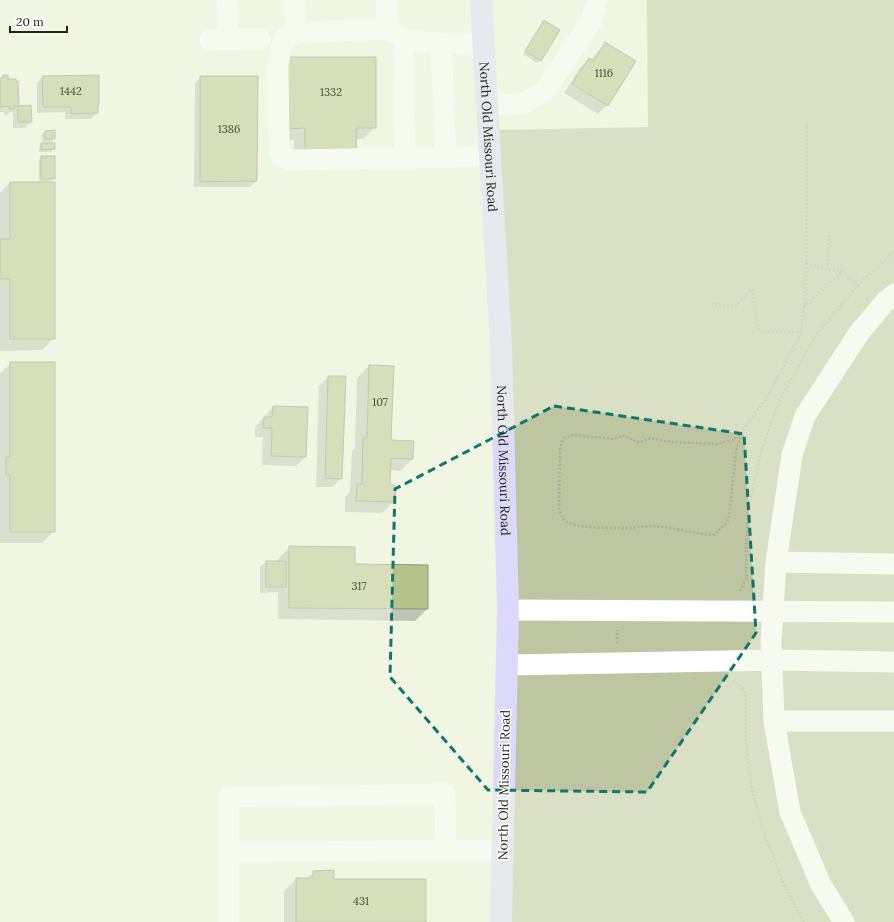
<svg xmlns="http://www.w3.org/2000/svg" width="894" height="922" viewBox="0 0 894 922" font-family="Lora,serif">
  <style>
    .green { fill: #bdc6a1 }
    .shadow { fill: #0003 }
    .building { fill: #b5c38a; stroke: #8d917f }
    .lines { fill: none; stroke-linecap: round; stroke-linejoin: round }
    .path { stroke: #aaae9f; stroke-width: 2.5; stroke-dasharray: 2 2; stroke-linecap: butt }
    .minor { stroke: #fff; stroke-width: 21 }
    .major { stroke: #ddd9fc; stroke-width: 22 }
    .marked { fill: none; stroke: #0f766e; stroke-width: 3; stroke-dasharray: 8 5; stroke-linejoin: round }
    .labels { text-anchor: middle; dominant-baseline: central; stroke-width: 3; stroke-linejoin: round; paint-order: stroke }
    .number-label { font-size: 11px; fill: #484c38 }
    .street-label { font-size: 13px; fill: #23241d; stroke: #fff }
  </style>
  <rect width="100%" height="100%" fill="#f1f6e2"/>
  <!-- green -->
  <path class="green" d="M647 0H894V922H501L507 665 489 130 648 127Z"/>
  <!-- shadow -->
  <path class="shadow" d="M542 24 540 60 537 63 523 54Z
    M606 43 607 105 598 114 564 93 580 68 589 59 591 60 597 52Z
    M274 70 375 127 363 139H355L294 162V140H275Z
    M3 76 7 80 17 82 18 107 30 106 31 122 25 128H13V112H10L7 115H4V112H0V80Z
    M98 76V105L97 107V113L91 119H65V112L37 113V83L43 77Z
    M201 77H257L256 181 250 187H194L195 83Z
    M45 132 54 139 52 142H42V134Z
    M42 144 54 149 51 152H39V147Z
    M41 157 54 178 50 183 54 338 42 350 0 351V193L10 183H39V160Z
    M11 363 54 531 42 543H0V374Z
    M369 366 390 441 412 459 400 471 390 470 389 486 394 501 382 513 345 512V497L350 492 352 451 355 448 357 378Z
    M328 377 341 478 332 487H316L319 386Z
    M273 407 305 457 296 466 262 465 263 437H255V427Z
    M290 547 354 565 427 609 415 621 278 619V592L260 593V567L266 562H278V559Z
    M314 872 333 880 425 922H284V891L296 879H306Z"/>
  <!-- building -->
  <path class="building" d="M544 20 560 30 541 61 525 51Z
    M605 42 636 61 608 106 572 84 589 58 594 61Z
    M286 57H376V128H357L356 151H305V128L286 129Z
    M3 75H8V79H16V81H18L19 106 31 105 32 122H18V106H14V109H9V106L0 107V78H3Z
    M99 75V105H98V113L71 114V107H43L42 76Z
    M200 76H258L257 181 200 182Z
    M55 130V139H45V131Z
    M41 143H55V149L41 150Z
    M41 156H55V179H41Z
    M10 182H55V339H10V279H0V239H10Z
    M10 362H55V532H10V475H6V457H10Z
    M369 365 394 366 391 440 414 441 413 459 391 458 390 485H395V502L356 501 357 484H362L363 438H367Z
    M328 376H346L342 479 325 478Z
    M273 406 308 407 306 457 271 456 272 428H263L264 417H272Z
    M289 546 355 547V564L428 565V609L289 608Z
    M266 561H286V587H266Z
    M334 870V879H426V922H296V878H313V871Z"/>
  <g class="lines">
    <!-- path -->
    <path class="path" d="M807 123 806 263 827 269
      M829 235 827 269 842 272 858 285
      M711 304 735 306 752 289 759 331 801 332 804 307 806 263
      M804 307 841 273
      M741 433 736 452 729 516 727 522 714 535C687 533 659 522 632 528 617 528 580 529 567 522 562 519 561 514 559 509L560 449 562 442 566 437 573 435 614 439 621 436H625L637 442H641L650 438 670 442 717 444 733 440 741 433 767 397 798 340 801 332
      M740 591 746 579V546L749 506 760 456 775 411 785 390 816 335 858 285 894 252
      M617 643V630
      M732 681 740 686 746 694V745L752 790 765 836 782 880 804 922"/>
    <!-- minor -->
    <path class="minor" d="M227 0 228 40
      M294 0 296 33
      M386 0 388 29
      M210 40 260 39
      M404 41 405 157
      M441 43 446 157
      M484 45 404 41 388 29 296 33 286 38 281 48 278 65 279 151 281 155 290 160 466 157 490 155
      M488 106 525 103 546 89 592 20 597 0
      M776 562 894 564
      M508 610 894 612
      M507 665 772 660 894 662
      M774 721 771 641 776 562 792 455 805 416 859 333 885 302 894 294
      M229 852V797L445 794 446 850
      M229 922V852L503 850
      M844 922 821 885 790 812 774 721H894"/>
    <!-- major -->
    <path class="major" id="s1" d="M481 0 501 345 508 610 501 922"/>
  </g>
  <!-- marked area -->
  <path d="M0 0H894V922H0ZM554 406 744 434 756 633 647 792 488 790 390 677 395 489Z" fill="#f1f6e2" fill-opacity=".55" fill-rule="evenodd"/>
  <path class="marked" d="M554 406 744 434 756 633 647 792 488 790 390 677 395 489Z"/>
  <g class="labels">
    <!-- number labels -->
    <g class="number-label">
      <text x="604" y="73">1116</text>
      <text x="71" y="91">1442</text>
      <text x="331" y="92">1332</text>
      <text x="229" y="129">1386</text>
      <text x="380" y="402">107</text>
      <text x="359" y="586">317</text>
      <text x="361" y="901">431</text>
    </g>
    <!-- street labels -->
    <g class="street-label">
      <text stroke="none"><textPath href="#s1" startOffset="137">North Old Missouri Road</textPath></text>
      <text stroke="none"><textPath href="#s1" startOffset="461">North Old Missouri Road</textPath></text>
      <text transform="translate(504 785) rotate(-89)">North Old Missouri Road</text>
    </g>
  </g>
  <!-- scale -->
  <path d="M10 26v6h57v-6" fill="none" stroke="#23241d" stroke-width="2"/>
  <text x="16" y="26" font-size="12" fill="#23241d" stroke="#ffffff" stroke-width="3" paint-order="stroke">20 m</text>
</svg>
